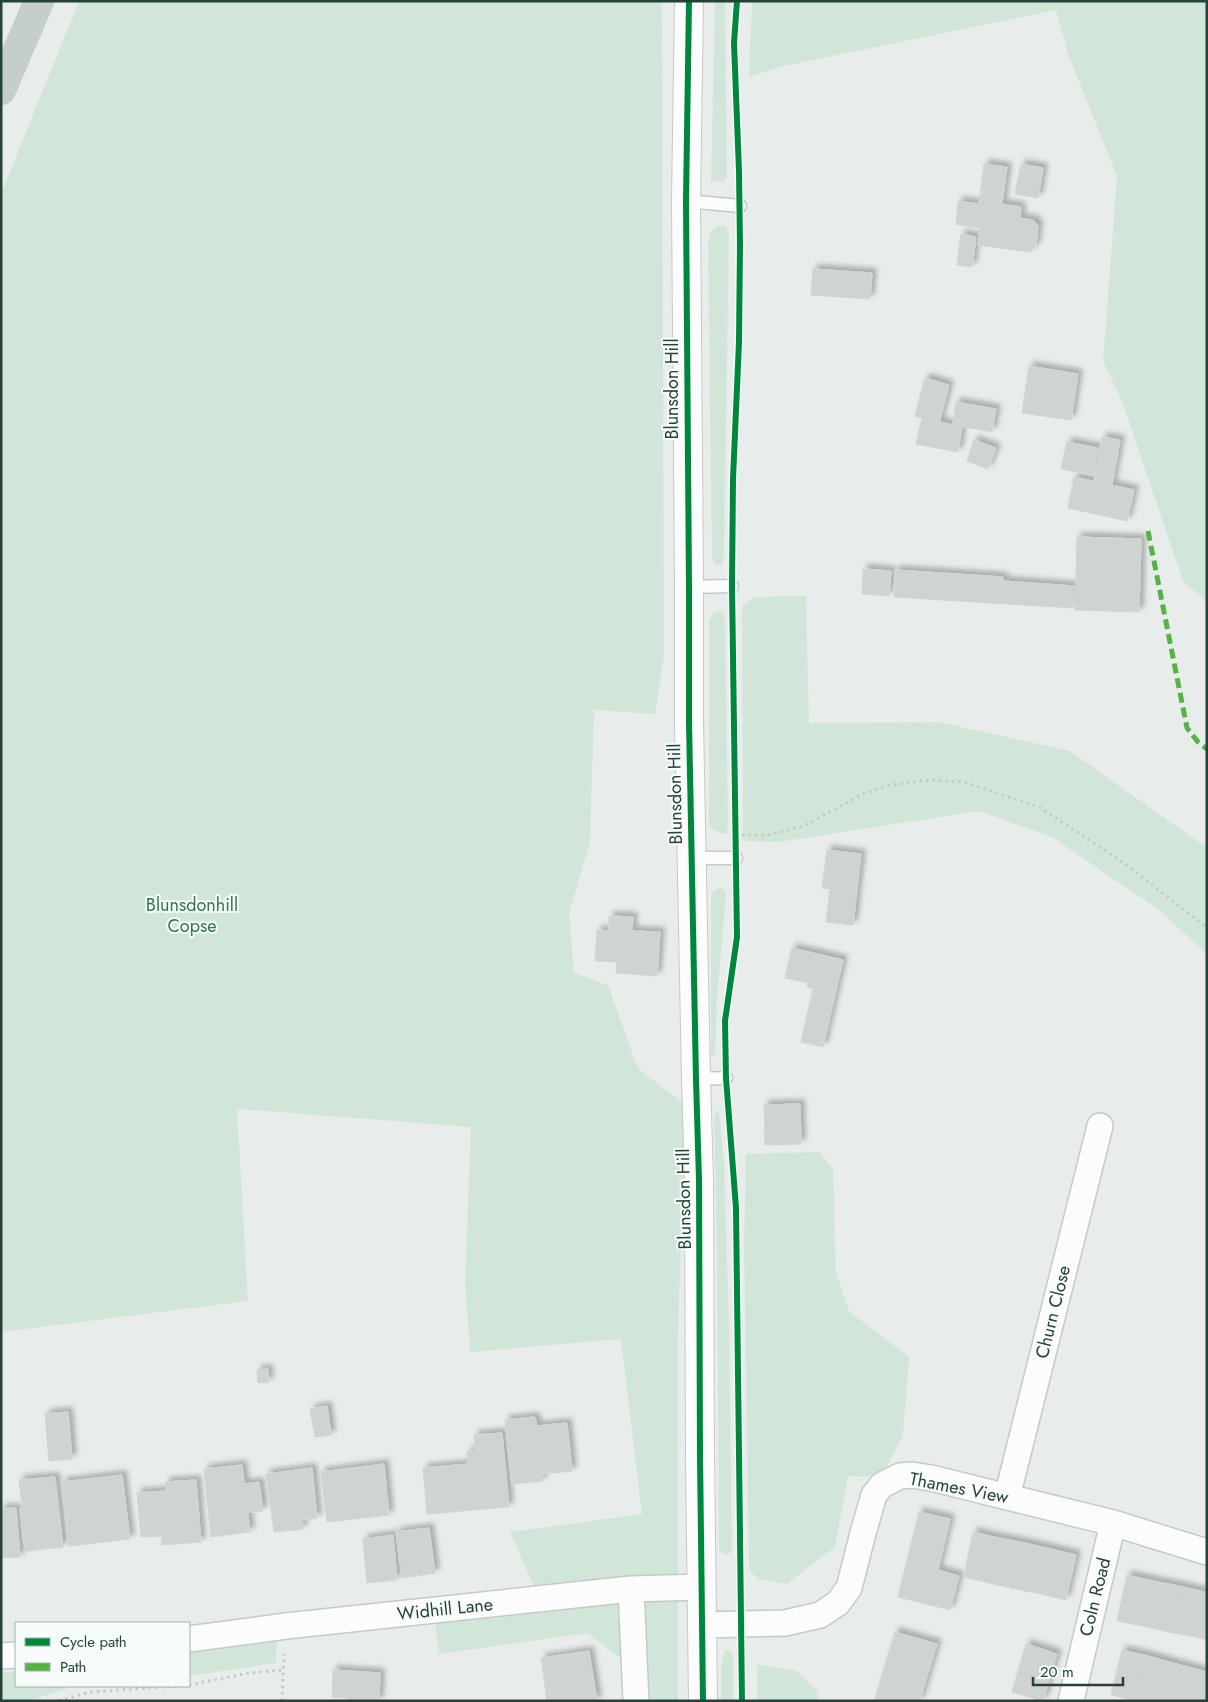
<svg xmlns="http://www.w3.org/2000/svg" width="1208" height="1702" viewBox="0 0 1208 1702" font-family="Jost,sans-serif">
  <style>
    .green { fill: #d1e6d8 }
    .building { fill: #cfd4d2; stroke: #d1d6d4; filter: url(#shadow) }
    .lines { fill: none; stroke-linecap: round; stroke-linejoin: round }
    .service-casing { stroke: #c5cac8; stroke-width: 15 }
    .minor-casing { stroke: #c5cac8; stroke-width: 28 }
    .tertiary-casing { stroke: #c5cac8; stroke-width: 30 }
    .trunk-casing { stroke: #c3ccc9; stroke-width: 30 }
    .path { stroke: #c3ccca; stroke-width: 3; stroke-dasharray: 2.5 4; stroke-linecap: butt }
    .service { stroke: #fcfcfc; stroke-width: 12 }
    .minor { stroke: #fcfcfc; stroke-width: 25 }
    .tertiary { stroke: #fcfcfc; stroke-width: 28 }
    .trunk { stroke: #c6cecc; stroke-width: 28 }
    .quiet { stroke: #55b346; stroke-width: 5; stroke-dasharray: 10 5; stroke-linecap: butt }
    .cycleway-casing { stroke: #f7fbf9; stroke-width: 9 }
    .cycleway { stroke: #00873e; stroke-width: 6 }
    .labels { text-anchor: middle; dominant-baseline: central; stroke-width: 4; stroke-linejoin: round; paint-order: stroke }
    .street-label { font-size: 18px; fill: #24423a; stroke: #f7fbf9 }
    .park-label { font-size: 18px; fill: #2d7a4b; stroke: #f7fbf9 }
  </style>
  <defs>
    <filter id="shadow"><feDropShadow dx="4.5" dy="-4.5" stdDeviation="2.5" flood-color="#0004"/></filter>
  </defs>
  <rect width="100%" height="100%" fill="#e8edeb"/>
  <!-- green -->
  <path class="green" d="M79 1H662L664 655 655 714 594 710 590 842 569 914 574 973 608 985 635 1061 641 1071 681 1101 685 1115 678 1334V1701H649L648 1680 588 1633 439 1654 435 1623 538 1613 533 1584 510 1532 642 1514 621 1339 470 1352 465 1282 471 1127 237 1109 248 1301 1 1332V194Z
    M715 1H725L727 176 724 182 711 181Z
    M752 1H1207V602L1183 581 1122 401 1103 361 1117 176 1068 54 1056 10 784 66 749 77Z
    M719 225 726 226 729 234 724 553 722 565 714 564 712 555 708 244 711 231Z
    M806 596 809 723 939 722 1070 751 1207 848V954L1159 910 1052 837 979 811 779 842 743 841 742 606 755 597Z
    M722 611 725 620 728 823 727 834 720 833 709 827V620L714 613Z
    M719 888 724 890 726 895 717 999 715 1055 711 1057V893Z
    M716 1110 719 1112 724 1161 729 1324 732 1552 726 1555 719 1550 717 1249 714 1119Z
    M820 1152 833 1169 836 1272 849 1311 909 1357 903 1436 881 1477 848 1476 835 1547 787 1584 758 1579 749 1570 744 1245 746 1154Z
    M277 1637 276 1663 189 1676V1649Z
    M725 1650H730L733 1655V1701H721V1667Z
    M757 1664 797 1671 817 1690 818 1701H757Z
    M16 1671V1686H76L27 1701H1V1673Z"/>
  <!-- building -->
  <path class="building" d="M984 164 1007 167 1002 204 1021 207 1020 218 1033 220 1038 225 1036 245 1030 252 978 245 980 228 956 224 958 201 979 204Z
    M1021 164 1043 168 1038 198 1015 194Z
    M961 234 976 237 972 267 957 265Z
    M813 269 872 273 870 299 811 295Z
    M1029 366 1078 374 1071 420 1022 413Z
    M925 378 949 385 939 423 915 416Z
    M956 402 996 409 992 432 953 425Z
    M922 418 962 427 958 452 916 444Z
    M1102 437 1120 440 1112 485 1094 481Z
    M974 440 996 448 988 469 967 461Z
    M1067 442 1098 448 1093 475 1061 469Z
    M1074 477 1134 490 1127 521 1068 508Z
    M1077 537 1141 539 1139 612 1075 610Z
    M863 569 891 571 889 596 862 594Z
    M895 570 1003 577V581L1074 586 1073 608 894 597Z
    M827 850 861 854 853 925 826 922 830 889 822 888Z
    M609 916 633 917 632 931 660 932 657 976 616 973 617 962 595 961 597 930 609 931Z
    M792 948 843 960 823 1047 801 1042 813 989 807 987 808 983 785 978Z
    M800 1104 801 1144 765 1145 764 1105Z
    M268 1369 269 1382 258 1383 257 1370Z
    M327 1406 331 1435 315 1437 310 1409Z
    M68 1412 72 1459 49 1461 45 1414Z
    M535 1417 537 1426 567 1423 572 1471 542 1474 543 1481 512 1484 505 1420Z
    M502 1433 509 1507 427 1514 423 1468 468 1464 467 1451H475L474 1435Z
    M384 1464 389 1515 327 1522 321 1472Z
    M242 1465 250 1532 211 1537 204 1469Z
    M312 1468 317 1518 302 1520 303 1529 274 1532 266 1474Z
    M122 1475 130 1539 69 1546 62 1482Z
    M55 1477 63 1547 27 1551 26 1544H24L20 1509H22L19 1480Z
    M196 1480 201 1542 162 1545 161 1536 141 1537 137 1493 166 1491 165 1482Z
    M259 1482 263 1511 248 1512 245 1484Z
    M16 1508 20 1557 1 1558V1509Z
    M919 1512 950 1519 938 1570 959 1576 950 1610 898 1597Z
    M429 1528 435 1573 402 1578 396 1532Z
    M973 1532 999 1538 989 1583 964 1577Z
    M393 1535 397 1580 367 1583 363 1539Z
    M999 1538 1025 1543 1015 1589 989 1583Z
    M1025 1543 1051 1549 1041 1594 1015 1589Z
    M1051 1549 1076 1555 1066 1600 1041 1594Z
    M1127 1575 1153 1581 1143 1626 1117 1621Z
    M1153 1581 1179 1586 1169 1632 1143 1626Z
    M1179 1586 1205 1592 1195 1637 1169 1632Z
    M1205 1592 1207 1593V1640L1195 1637Z
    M895 1632 937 1644 930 1667 888 1655Z
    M1026 1644 1057 1654 1043 1701 1012 1692Z
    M1122 1650 1148 1656 1137 1701 1111 1695Z
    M589 1651 597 1701H547L541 1658Z
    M888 1655 930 1667 923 1690 881 1678Z
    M1148 1656 1173 1663 1163 1701H1137Z
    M1173 1663 1199 1670 1191 1701H1163Z
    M333 1670 380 1673 379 1701H347V1698L332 1697Z
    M1199 1670 1207 1672V1701H1191Z
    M881 1678 923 1690 920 1701 875 1700Z"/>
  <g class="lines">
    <defs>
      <path id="service" d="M686 201 740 206
        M689 587 732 586
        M691 858H736
        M696 1079 726 1078"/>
      <path id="minor" d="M1007 1497 1100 1126
        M631 1589 636 1701
        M703 1625 785 1623 820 1615 838 1603 849 1588 863 1533 874 1495 882 1485 900 1476 912 1475 931 1478 1113 1523 1207 1552
        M189 1639 286 1626 631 1589 702 1587
        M1 1656 16 1655
        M1071 1701 1113 1523"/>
      <path id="tertiary" d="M689 1 686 201 689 587V722L696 1079 699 1180 700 1454 703 1701"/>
      <path id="trunk" d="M1 90 39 1"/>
    </defs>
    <!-- service casing -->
    <use href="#service" class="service-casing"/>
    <!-- minor casing -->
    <use href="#minor" class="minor-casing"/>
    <!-- tertiary casing -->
    <use href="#tertiary" class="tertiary-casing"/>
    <!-- trunk casing -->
    <use href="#trunk" class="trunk-casing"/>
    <!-- path -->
    <path class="path" d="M742 835H769L804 826 865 793 890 785 930 780 964 782 1039 807 1125 864 1207 928
      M189 1685 249 1673 284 1670
      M59 1701 90 1692 176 1686
      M282 1701 284 1654"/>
    <!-- service -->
    <use href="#service" class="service"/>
    <!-- minor -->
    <use href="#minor" class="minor"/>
    <!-- tertiary -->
    <use href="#tertiary" class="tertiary"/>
    <!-- trunk -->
    <use href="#trunk" class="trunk"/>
    <!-- quiet -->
    <path class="quiet" d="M1148 531 1187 728 1198 742 1207 749"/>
    <defs>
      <path id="cycleway" d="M689 1 686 201 689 587V722L696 1079 699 1180 700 1454 703 1701
        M737 1 734 43 739 171 740 245 739 342 733 479 732 586 737 937 725 1021 726 1078 736 1208 742 1701"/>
    </defs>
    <!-- cycleway casing -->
    <use href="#cycleway" class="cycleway-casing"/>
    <!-- cycleway -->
    <use href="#cycleway" class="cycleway"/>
  </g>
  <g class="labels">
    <!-- street labels -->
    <g class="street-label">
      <text transform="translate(672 389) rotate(-90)">Blunsdon Hill</text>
      <text transform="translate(675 794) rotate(-91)">Blunsdon Hill</text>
      <text transform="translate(684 1199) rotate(-91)">Blunsdon Hill</text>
      <text transform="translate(1053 1312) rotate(-76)">Churn Close</text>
      <text transform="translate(959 1488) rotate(11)">Thames View</text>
      <text transform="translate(1095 1597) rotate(-76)">Coln Road</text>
      <text transform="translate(445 1609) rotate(-6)">Widhill Lane</text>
    </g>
    <!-- park labels -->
    <g class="park-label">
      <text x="192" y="905">Blunsdonhill<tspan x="192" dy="21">Copse</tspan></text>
    </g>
  </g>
  <!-- border -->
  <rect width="1208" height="1702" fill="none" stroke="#24423a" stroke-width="5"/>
  <!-- legend -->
  <rect x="15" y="1622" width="175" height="65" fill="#f7fbf9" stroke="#a3b1ad"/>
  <rect x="25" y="1638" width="25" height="8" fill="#00873e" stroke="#a3b1ad"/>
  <text x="60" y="1647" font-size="15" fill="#24423a">Cycle path</text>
  <rect x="25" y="1663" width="25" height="8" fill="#55b346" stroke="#a3b1ad"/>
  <text x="60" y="1672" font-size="15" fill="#24423a">Path</text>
  <!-- scale -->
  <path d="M1033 1677v8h90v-8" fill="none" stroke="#24423a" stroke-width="2.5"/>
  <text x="1040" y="1677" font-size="15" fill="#24423a" stroke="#f7fbf9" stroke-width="4" paint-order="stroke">20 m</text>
</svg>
